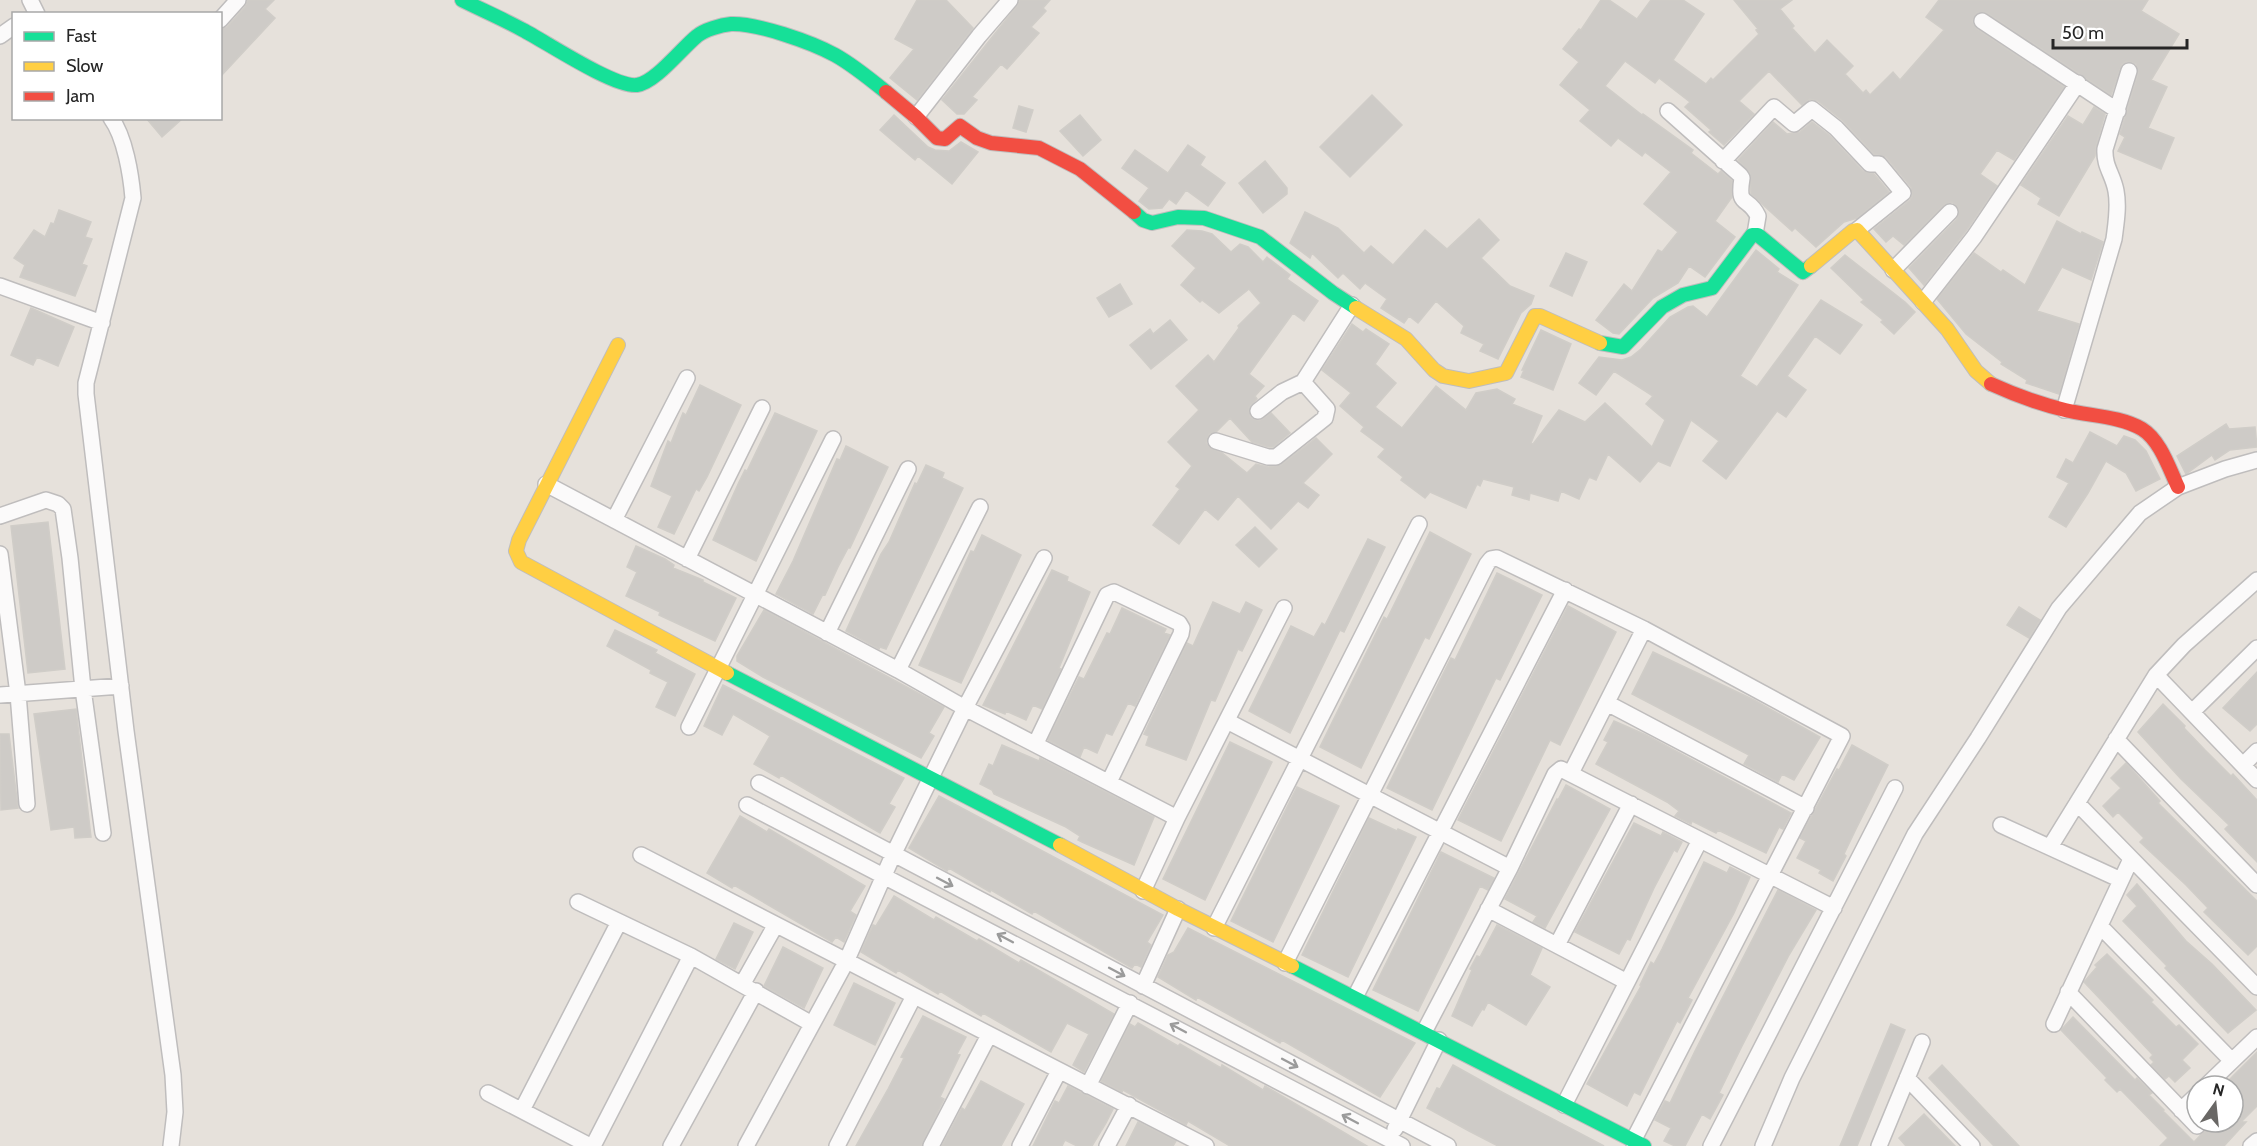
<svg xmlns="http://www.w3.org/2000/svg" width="2257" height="1146" viewBox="0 0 2257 1146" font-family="Cabin,sans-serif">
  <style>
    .building { fill: #cecbc7; stroke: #d0cdc8; stroke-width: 1.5 }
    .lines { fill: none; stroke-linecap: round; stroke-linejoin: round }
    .street-casing { stroke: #bfbdbd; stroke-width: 18 }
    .fast-casing { stroke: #bfbdbd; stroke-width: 16 }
    .slow-casing { stroke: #bfbdbd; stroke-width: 16 }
    .jam-casing { stroke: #bfbdbd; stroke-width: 16 }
    .street { stroke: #fbfafa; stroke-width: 15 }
    .fast { stroke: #16e098; stroke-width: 14 }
    .slow { stroke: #ffcf43; stroke-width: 14 }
    .jam { stroke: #f24e42; stroke-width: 14 }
    .oneway { stroke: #9b9b9b }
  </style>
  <rect width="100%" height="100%" fill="#e6e1db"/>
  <!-- building -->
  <path class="building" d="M248 0H274L265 9 275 18 220 77V29L227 27 245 7Z
    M917 0H946L973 28 917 100 890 78 914 49 895 39Z
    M1020 0H1050L1043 8 1046 11 1031 27 1039 33 1007 69 1001 64 972 97 977 100 964 114H957L942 100 1017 6Z
    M1601 0H1609L1637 19 1651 0H1683L1704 14 1673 60 1706 84 1711 78 1713 80 1759 34 1756 30 1758 29 1734 0H1792L1780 9 1794 26 1792 28 1815 53 1827 40 1853 66 1845 74 1863 93 1866 90 1870 95 1893 72 1900 80 1944 30 1926 17 1939 0H2148L2141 11 2179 34 2151 80 2167 87 2148 128 2174 138 2161 169 2118 151 2125 137 2120 134 2138 74 2136 64 2127 61 2122 64 2111 95 1987 13H1977L1972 21 1977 29 2064 87 2014 160 1997 150 1980 174 1997 186 1966 231 1924 285 1909 268 1957 219 1959 210 1956 205 1952 202 1944 205 1904 245 1893 236 1886 242 1874 229 1910 200 1912 196 1911 187 1886 157 1874 154 1843 121 1818 101 1810 99 1802 105 1769 71 1739 101 1754 114 1724 145 1709 132 1711 130 1685 107 1690 102 1659 78 1655 83 1625 61 1605 86 1642 115 1643 114 1693 150 1691 153 1718 174 1721 171 1732 181V197L1715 221 1735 237 1705 277 1689 266 1678 283 1653 298 1619 334 1613 333 1596 320 1624 284 1632 291 1658 250 1662 252 1678 232 1644 204 1671 172 1645 152 1642 156 1618 138 1611 146 1580 121 1590 110 1560 85 1579 62 1563 49 1579 29 1581 30Z
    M1372 95 1402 125 1350 177 1320 147Z
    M1019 106 1033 110 1026 132 1013 128Z
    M2094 107 2105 114 2096 146 2095 156 2059 216 2038 204 2041 198 2021 185 2068 116 2083 125Z
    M894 115 928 147 935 150 949 151 961 142 978 152 952 184 918 156 915 160 880 130Z
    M1080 115 1101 140 1083 156 1060 131Z
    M146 118H183L162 137Z
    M1773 122 1787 134 1800 132 1812 122 1829 135 1863 171 1874 174 1889 192 1857 218 1844 222 1816 247 1795 228 1792 231 1751 194 1750 173 1738 160Z
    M1188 145 1205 157 1200 165 1225 183 1208 206 1186 190 1176 204 1169 199 1162 208 1149 209 1139 201 1149 188 1122 168 1135 150 1168 173Z
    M1265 161 1287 188V194L1263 213 1239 183Z
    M59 210 91 222 85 237 92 239 82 264 87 266 75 296 20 277 25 265 14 258 34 230 45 237 51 223 54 224Z
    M1305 212 1338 228 1364 253 1371 246 1393 265 1425 230 1447 249 1479 219 1499 240 1481 258 1510 286 1534 296 1531 304 1521 313 1498 359 1480 351 1484 344 1461 333 1464 326 1436 301 1418 323 1409 316 1404 323 1381 308 1387 299 1365 283 1360 289 1343 273 1338 278 1312 253 1310 258 1290 243Z
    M2057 221 2081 234 2082 232 2103 242 2091 280 2062 267 2037 311 2079 324 2059 394 2026 383 2027 380 2001 364 2002 362 1966 334 1937 299 1974 253 2001 272 2003 270 2025 285Z
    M1187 230 1202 231 1212 234 1231 252 1240 244 1248 247 1263 262 1267 257 1268 258 1290 275 1287 279 1318 301 1304 321 1293 313 1249 374 1264 386 1255 396 1257 399 1249 407 1250 417 1259 421 1271 413 1290 433 1273 447H1269L1252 442 1230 418 1216 432 1209 434 1206 443 1209 447 1222 453 1247 473 1256 464 1268 467 1281 465 1316 438 1332 454 1303 483 1319 495 1308 508 1298 501 1271 529 1238 496 1218 520 1205 509 1179 544 1153 525 1180 489 1176 486 1192 466 1168 442 1199 410 1176 386 1208 355 1214 362 1239 328 1238 326 1261 303 1249 289 1219 313 1202 300 1200 302 1181 285 1196 268 1172 246Z
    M1756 250 1779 269 1777 272 1798 285 1740 376 1757 387 1821 300 1862 325 1840 354 1815 336 1787 376 1806 390 1786 417 1777 411 1726 479 1703 461 1719 441 1691 420 1670 466 1658 461 1640 482 1608 454 1596 480 1589 477 1579 499 1561 491 1558 501 1530 493 1529 500 1512 495 1514 487 1483 479 1480 486 1477 484 1466 508 1430 492 1425 498 1401 480 1403 477 1378 457 1385 449 1361 431 1364 427 1340 406 1351 393 1322 370 1352 324 1363 332 1366 329 1389 344 1375 364 1396 383 1375 407 1402 428 1436 386 1466 410 1476 393 1497 389 1515 399 1512 404 1542 416 1531 443 1533 444 1559 410 1585 422 1605 403 1652 447 1665 420 1646 404 1653 396 1614 371 1596 395 1579 383 1599 357 1622 360 1631 357 1641 349 1670 317 1688 307 1693 306 1707 317Z
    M1566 253 1587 262 1572 296 1550 286Z
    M1845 255 1905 302 1915 312 1894 334 1881 322 1883 320 1861 302 1864 300 1831 268Z
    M1120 284 1132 304 1109 317 1097 298Z
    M31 308 74 327 58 366 37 357 33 365 11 355Z
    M1170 320 1187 340 1151 369 1130 345 1150 329 1153 334Z
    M1541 330 1571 344 1553 390 1521 377 1524 370H1522Z
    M700 385 741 405 707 477 699 491 696 489 674 534 658 527 672 496 651 486 668 441 671 443 683 413 686 415Z
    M775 413 817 431 756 561 713 540 739 482 745 470 747 471Z
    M2226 424 2229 429 2255 427 2257 447 2230 450 2215 460 2212 455 2186 474 2177 456Z
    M2090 432 2117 446 2124 436 2135 440 2146 451 2160 479 2136 491 2126 473 2106 461 2088 493 2066 527 2049 517 2069 483 2057 477 2066 459 2073 463Z
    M846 446 888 467 850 548H848L838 567 825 595 823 594 813 614 776 594 793 561 837 459 840 460Z
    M926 465 944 473 942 478 963 488 886 649 880 647 879 649 846 631 881 554 889 542 915 483 917 484Z
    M48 522 65 669 28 673 11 526Z
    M1255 527 1277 549 1259 567 1236 545Z
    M1430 532 1471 554 1429 639 1425 637 1361 768 1320 747 1384 617 1387 619Z
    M982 535 1021 555 961 683 919 665 971 551 974 552Z
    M1368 539 1385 547 1344 632 1340 630 1290 733 1249 711 1291 626 1314 637 1322 623 1325 625Z
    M636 546 665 559 674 565 673 568 703 580V582L736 598 715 641 659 615 660 612 626 596 637 572 627 567Z
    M1052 570 1068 577 1067 581 1090 592 1059 668 1061 669 1042 709 1033 705 1026 720 1006 711 1005 714 983 705Z
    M1497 573 1542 595 1500 680 1496 678 1432 810 1387 788 1451 658 1455 660Z
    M1213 602 1240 614 1246 602 1262 610 1242 651 1238 649 1215 701 1211 700 1186 760 1146 745 1149 736 1144 734 1187 643 1193 646Z
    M1568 606 1616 632 1560 745 1550 740 1501 841 1458 820Z
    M2019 607 2040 620 2029 638 2007 625Z
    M1122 608 1166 629 1164 633 1170 635 1135 706 1128 703 1112 735 1106 733 1097 753 1084 747 1080 757 1048 740 1079 677 1084 679 1107 633 1110 634Z
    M764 610 944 707 929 733 934 736 921 758 763 677 737 661V656Z
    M615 630 657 650 655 653 695 674 675 716 656 707 668 682 650 673 651 670 607 646Z
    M1653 652 1754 700 1820 737 1794 780 1782 774 1778 782 1744 764 1749 755 1632 694Z
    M2257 672V724L2250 731 2223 708Z
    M723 685 904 778 889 804 895 807 880 833 781 775 779 778 754 764 770 736 733 714 722 735 704 726Z
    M2163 704 2185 726 2184 728 2205 750 2231 776 2233 774 2257 800V862L2225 829 2229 825 2181 779 2138 732Z
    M76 709 91 837 75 838 74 827 51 830 34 714Z
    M1614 721 1646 735 1791 813 1783 829 1779 827 1766 853 1718 830 1716 833 1692 821 1691 824 1675 816 1679 811 1667 802 1596 764 1608 742 1604 740Z
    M0 734H9L18 808 1 810Z
    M1230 742 1272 762 1205 900 1163 879Z
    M1002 745 1039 761 1040 758 1154 817 1134 865 1082 842 1078 840 1080 836 1066 827 994 794 992 790 980 784 989 764 993 766Z
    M1852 745 1888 765 1856 829 1844 854 1846 856 1833 881 1819 873 1821 870 1797 858 1806 841 1800 838 1837 769 1839 770Z
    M2126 763 2160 801 2158 803 2257 901V946L2248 955 2204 912 2208 908 2186 885 2140 842 2144 838 2118 812 2113 817 2103 806 2121 788 2111 778Z
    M1566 785 1610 809 1545 928 1533 922 1537 916 1505 899 1557 799 1558 800Z
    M1297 787 1339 806 1273 942 1231 921Z
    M939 796 1163 915 1147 942 1151 945 1141 967 1135 964 1132 968 1034 911 1032 914 991 890 990 892 949 868 947 871 909 848Z
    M740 816 767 832 769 829 865 886 850 911 856 915 844 942 836 937 832 942 734 885 732 888 707 873Z
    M1369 818 1397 831 1398 829 1416 837 1348 977 1302 955Z
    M1634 823 1661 836 1663 832 1682 842 1677 852 1674 850 1654 888 1630 940 1627 939 1619 954 1575 932Z
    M1441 852 1494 878 1488 890 1480 886 1418 1011 1373 990Z
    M1704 862 1727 873 1730 867 1750 877 1734 913 1688 998 1692 1000 1680 1023 1677 1021 1640 1095 1634 1092 1627 1106 1587 1084 1641 986 1640 985 1651 962 1654 964 1662 949Z
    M2137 884 2186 941 2212 964 2256 1010 2228 1033 2165 968 2167 966 2123 921 2137 906 2127 895Z
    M1778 890 1816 910 1789 955 1742 1046 1719 1093 1723 1095 1710 1119 1702 1114 1685 1146H1675L1664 1141 1671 1128 1655 1120 1665 1101 1670 1103 1695 1051Z
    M894 896 934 920 936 917 977 941 979 939 1019 963 1021 960 1114 1014 1084 1072 1073 1065 1089 1034 1067 1023 1051 1052 983 1013 981 1016 940 991 938 994 898 970 896 973 861 952 873 925 876 926Z
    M734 923 753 932 735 969 716 959Z
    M1497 925 1542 948 1530 975 1550 987 1526 1025 1488 1002 1484 1010 1482 1009 1472 1026 1452 1016 1472 970 1470 969 1477 956 1480 957Z
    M1188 928 1415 1043 1380 1097 1282 1040 1280 1043 1197 997 1196 1000 1158 977 1168 955 1174 952Z
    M783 947 823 968 804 1008 764 986Z
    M2107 954 2153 1000 2151 1002 2176 1027 2179 1025 2198 1044 2182 1060 2190 1068 2175 1082 2169 1076 2165 1079 2151 1065 2154 1062 2150 1058 2153 1055 2084 982 2097 967 2095 965Z
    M854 983 895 1003 875 1045 834 1025Z
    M923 1016 966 1037 957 1054 960 1055 940 1097 944 1099 921 1146H856L888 1089 904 1058 901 1057Z
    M2073 1017 2135 1080 2137 1078 2152 1093 2149 1095 2164 1110 2163 1111 2194 1142 2213 1122H2233V1086H2223L2257 1052V1106L2241 1122H2246L2224 1146H2160L2168 1138 2120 1089 2117 1092 2105 1080 2107 1078 2061 1030Z
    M1138 1023 1178 1046 1180 1044 1221 1068 1222 1065 1263 1090 1265 1086 1367 1146H1230L1188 1121 1186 1125 1123 1090 1122 1092 1101 1081 1130 1024 1135 1027Z
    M1891 1024 1905 1030 1857 1146H1840Z
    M1453 1065 1498 1090 1604 1146H1498L1469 1131 1427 1108 1437 1088 1440 1089Z
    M1942 1065 2019 1146H1994L1929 1078Z
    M981 1081 1024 1104 1001 1146H942L962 1108 965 1110Z
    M1068 1086 1113 1109 1106 1123 1092 1146H1077L1065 1140 1062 1146H1033L1055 1101 1059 1103Z
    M1924 1114 1955 1146H1906L1899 1138Z
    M1138 1122 1176 1141 1173 1146H1126Z"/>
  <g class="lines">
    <defs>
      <path id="street" d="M30 0 37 14
        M220 20 238 0
        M1982 21 2118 111
        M0 36 14 26
        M1668 111 1740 175 1742 178C1737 209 1748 195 1758 216L1755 234
        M916 117 979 36 1010 0
        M111 118C125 137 131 175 133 198L86 383V394L126 731 173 1075 175 1112 171 1146
        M1723 161 1774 107 1794 124 1812 109 1836 128 1870 164H1879L1903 193 1857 230
        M1893 270 1950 212
        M0 286 102 323
        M1923 302 1974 237 2078 83
        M2064 410 2114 239C2116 223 2119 207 2116 191 2113 174 2104 167 2105 149L2129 71
        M1258 411 1282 392 1303 382 1352 305
        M1216 441 1268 457H1276L1325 418 1327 409 1303 382
        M546 484 898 670 965 708 1177 818
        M0 516 46 500 58 504 63 509 70 558 83 689 103 833
        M614 520 687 378
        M0 554 18 694 27 804
        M687 559 762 408
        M827 633 908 469
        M898 670 980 507
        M2156 675 2257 780
        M0 695 121 686
        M1607 703 1806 808
        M2192 712 2257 648
        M1227 721 1510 868
        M689 727 833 439
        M2116 739 2257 885
        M1036 743 1107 595 1114 592 1179 623 1182 628 1181 634 1109 782
        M2243 765 2257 751
        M1571 773 1644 629
        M759 783 1448 1146
        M2077 803 2257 987
        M747 805 1402 1146
        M2001 825 2121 880
        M2050 847 2156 675 2184 645 2257 580
        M641 855 1206 1146
        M1143 891 1177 818 1284 608
        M578 902 691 956 812 1024
        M1488 909 1627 982
        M2100 926 2232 1061
        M1214 928 1419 524
        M1557 945 1631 804
        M1285 963 1487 564 1491 559 1497 558 1644 629 1842 736 1633 1141
        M743 983 775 926
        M1143 986 1178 909
        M2068 992 2197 1126
        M1355 997 1565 590
        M2054 1024 2131 859
        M1424 1032 1510 868 1555 774 1561 769 1834 908
        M1907 1078 1972 1146
        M1088 1086 1130 1003
        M2206 1086 2257 1037
        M488 1093 590 1146
        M1564 1105 1700 840
        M522 1110 619 922
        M2181 1110 2197 1095
        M1395 1129 1439 1040
        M593 1146 691 956
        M671 1146 756 991
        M746 1146 846 962 893 855 965 708 1044 558
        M837 1146 914 996
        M931 1146 989 1035
        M1020 1146 1059 1071
        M1107 1146 1129 1105
        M1711 1146 1895 788
        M1763 1146 1792 1078 1915 834 1978 738 2059 608 2140 513 2178 487 2225 469 2257 460
        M1879 1146 1922 1042
        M2251 1146 2257 1141"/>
      <path id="fast" d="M462 0C482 10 503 19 523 30 546 42 615 88 637 85 655 83 682 48 697 36 704 30 721 25 731 24 757 23 811 42 835 55 853 65 870 79 886 92
        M1134 212 1143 220 1152 223 1178 217 1204 218 1260 237 1333 293 1356 308
        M1600 343 1623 347 1662 307 1683 295 1712 288 1752 235H1758L1803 272 1811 266
        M727 673 1060 845
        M1292 966 1644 1146"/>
      <path id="slow" d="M1811 266 1853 231 1857 230 1947 329 1976 371 1991 384
        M1356 308 1406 339 1434 370 1443 376 1469 381 1506 373 1535 316H1540L1600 343
        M618 345 519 540 516 551 521 562 727 673
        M1060 845 1178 909 1292 966"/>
      <path id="jam" d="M886 92 916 117 937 138 945 139 960 126 977 138 991 143 1039 148 1080 169 1134 212
        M1991 384C2015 395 2040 404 2065 410 2089 416 2120 416 2142 429 2160 440 2169 468 2178 487"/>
    </defs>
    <!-- street casing -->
    <use href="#street" class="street-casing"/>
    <!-- fast casing -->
    <use href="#fast" class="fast-casing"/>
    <!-- slow casing -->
    <use href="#slow" class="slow-casing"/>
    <!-- jam casing -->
    <use href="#jam" class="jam-casing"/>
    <!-- street -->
    <use href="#street" class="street"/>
    <!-- fast -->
    <use href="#fast" class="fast"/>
    <!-- slow -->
    <use href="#slow" class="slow"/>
    <!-- jam -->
    <use href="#jam" class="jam"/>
  </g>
  <!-- one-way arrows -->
  <defs><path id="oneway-shaft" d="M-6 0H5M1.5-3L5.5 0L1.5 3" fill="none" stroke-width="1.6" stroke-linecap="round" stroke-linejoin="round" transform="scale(1.5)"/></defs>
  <g class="oneway">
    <use href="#oneway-shaft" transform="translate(945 882) rotate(28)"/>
    <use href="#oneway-shaft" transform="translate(1005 938) rotate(-152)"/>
    <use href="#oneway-shaft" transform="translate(1117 972) rotate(28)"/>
    <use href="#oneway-shaft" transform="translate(1178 1028) rotate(-152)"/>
    <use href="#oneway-shaft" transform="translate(1290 1063) rotate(28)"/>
    <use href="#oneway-shaft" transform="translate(1350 1119) rotate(-152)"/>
  </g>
  <!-- legend -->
  <rect x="12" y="12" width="210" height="108" fill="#ffffff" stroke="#a8a8a8" stroke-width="1.5"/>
  <rect x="24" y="32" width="30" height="9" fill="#16e098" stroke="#a8a8a8" stroke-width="1.5"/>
  <text x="66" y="42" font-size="18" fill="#262626">Fast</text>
  <rect x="24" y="62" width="30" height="9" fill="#ffcf43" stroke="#a8a8a8" stroke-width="1.5"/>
  <text x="66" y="72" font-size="18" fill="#262626">Slow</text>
  <rect x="24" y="92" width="30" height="9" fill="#f24e42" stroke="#a8a8a8" stroke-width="1.5"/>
  <text x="66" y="102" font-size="18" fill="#262626">Jam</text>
  <!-- north arrow -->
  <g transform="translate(2215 1104) rotate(15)"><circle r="28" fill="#ffffff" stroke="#a8a8a8" stroke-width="1.5"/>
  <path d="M0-4.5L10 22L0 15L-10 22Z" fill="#696765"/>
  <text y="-9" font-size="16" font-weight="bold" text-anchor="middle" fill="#262626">N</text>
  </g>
  <!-- scale -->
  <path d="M2053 39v9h134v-9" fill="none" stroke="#262626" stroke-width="3"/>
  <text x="2062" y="39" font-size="18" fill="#262626" stroke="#ffffff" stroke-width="4.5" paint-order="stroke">50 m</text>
</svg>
